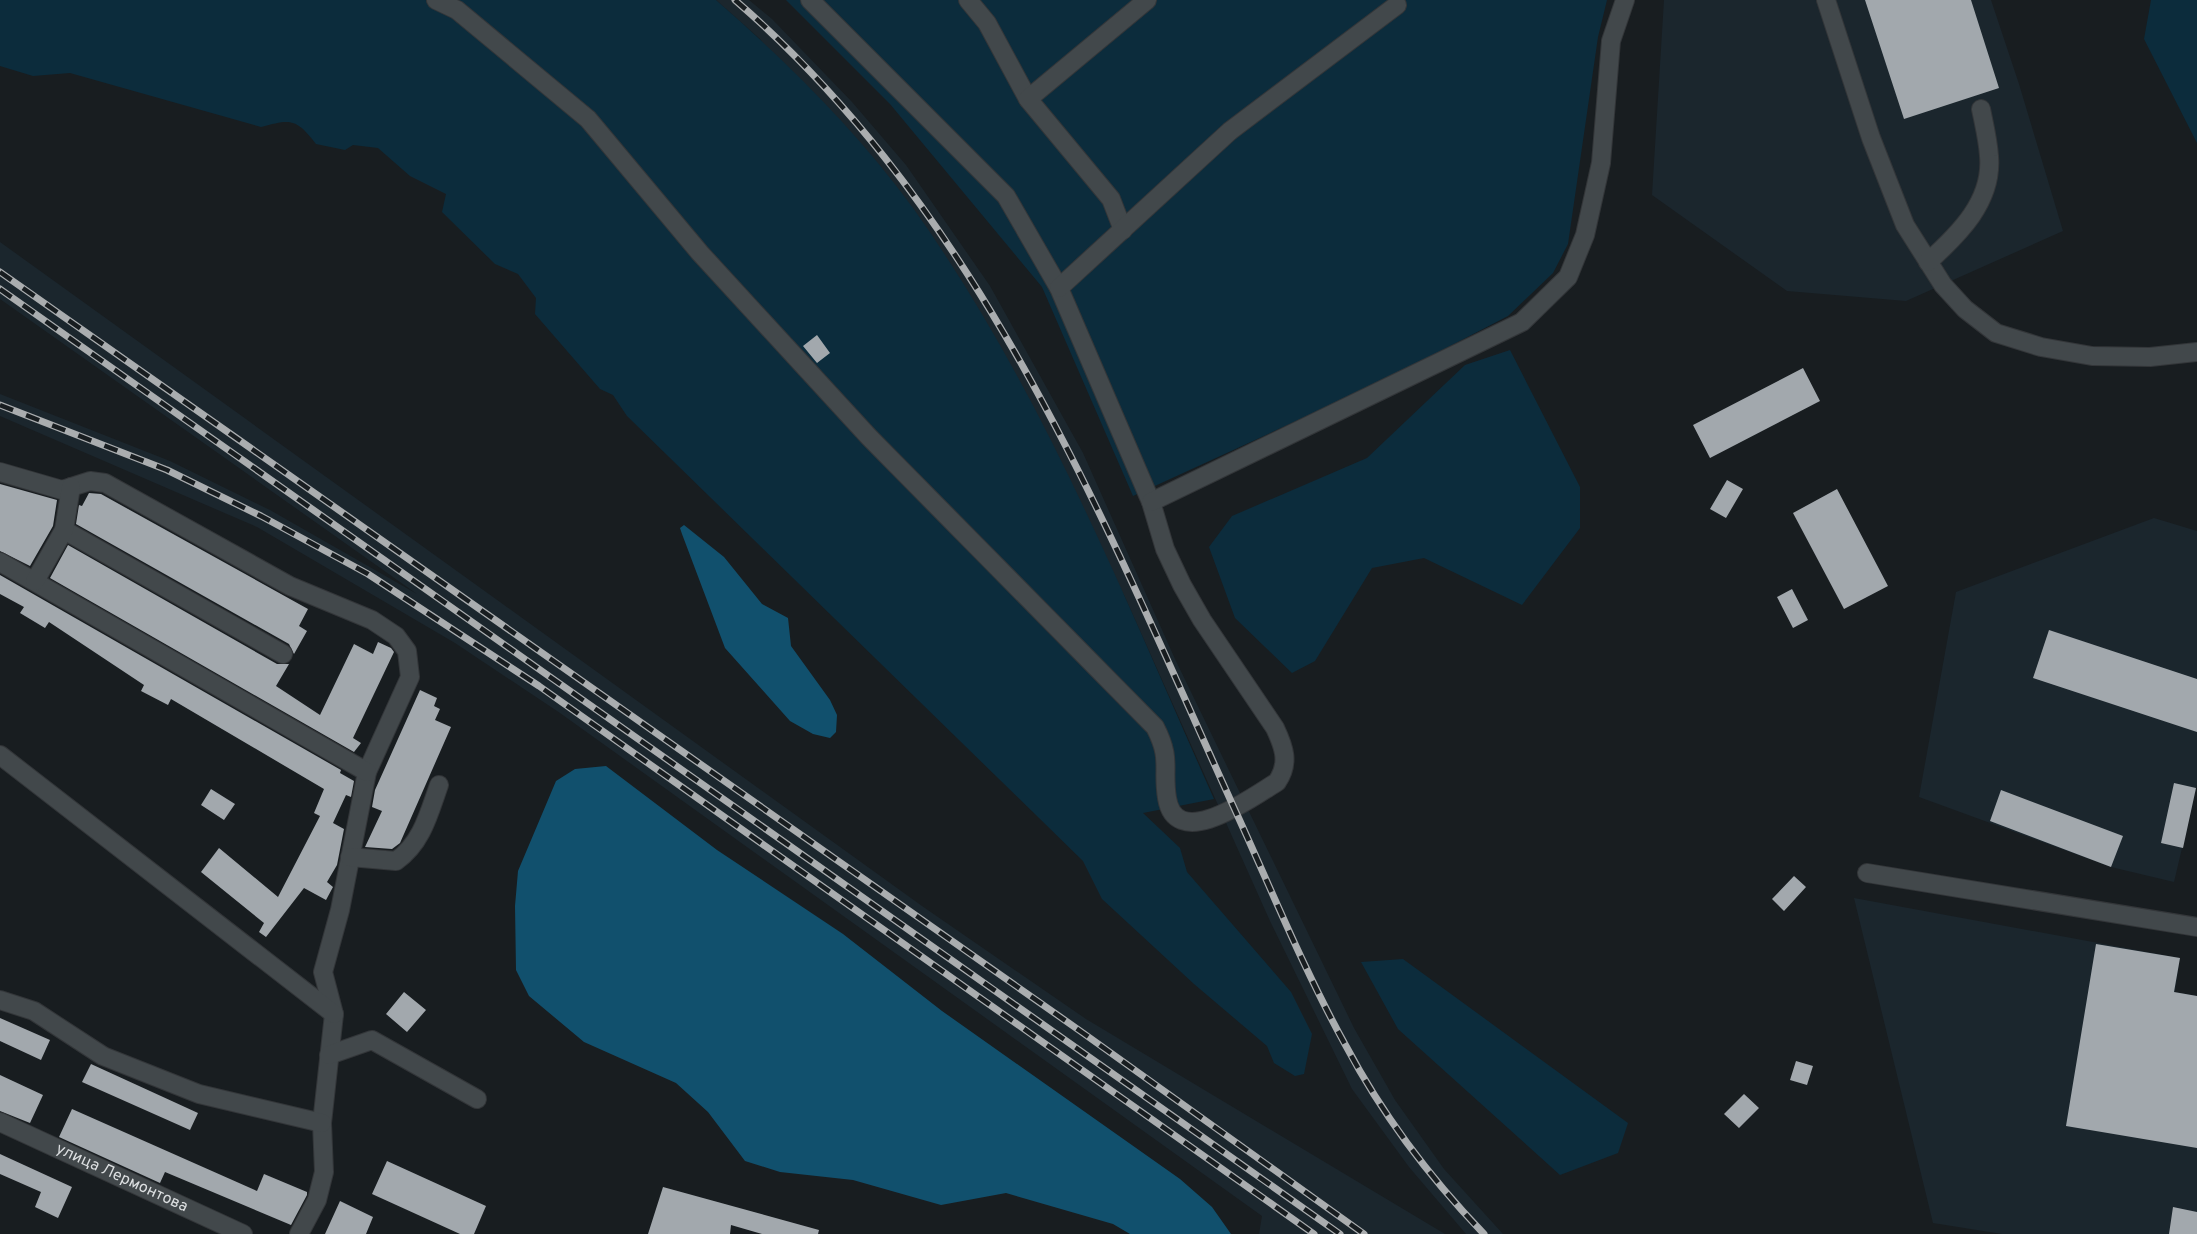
<svg xmlns="http://www.w3.org/2000/svg" width="2197" height="1234" viewBox="0 0 2197 1234" font-family="Overpass,sans-serif">
  <style>
    .built { fill: #1b262d }
    .green { fill: #0c2c3c }
    .water { fill: #11506d }
    .building { fill: #a2a8ad }
    .lines { fill: none; stroke-linecap: round; stroke-linejoin: round }
    .minor-casing { stroke: #333639; stroke-width: 20 }
    .minor { stroke: #42484b; stroke-width: 18 }
    .rail-casing { stroke: #aaadaf; stroke-width: 7 }
    .rail { stroke: #181d20; stroke-width: 4.5; stroke-dasharray: 14; stroke-linecap: butt }
    .labels { text-anchor: middle; dominant-baseline: central; stroke-width: 6; stroke-linejoin: round; paint-order: stroke }
    .street-label { font-size: 16px; fill: #dbdee0; stroke: #181d20 }
  </style>
  <rect width="100%" height="100%" fill="#181d20"/>
  <!-- built -->
  <path class="built" d="M716 0H749L772 19 852 102 906 165 990 286 1083 453 1175 659 1354 1028 1395 1100 1444 1169 1503 1234H1466L1409 1167 1352 1089 1270 921 1124 595 760 39Z
    M1664 0H1991L2019 84 2063 231 1906 301 1787 291 1652 195Z
    M0 242 922 906 1086 1019 1445 1234H1259L1262 1216 560 713 455 643 257 527 0 416V394L170 461 270 510 417 594 0 299Z
    M2154 518 2197 531V785L2174 882 2111 867 1919 797 1956 592Z
    M1854 898 2180 958 2175 992 2197 996V1234H2002L1933 1223Z"/>
  <!-- green -->
  <path class="green" d="M0 0H716C787 62 857 131 913 208 1042 389 1124 597 1214 799L1143 813 1180 848 1187 872 1291 992 1312 1034 1304 1074 1295 1076 1274 1063 1267 1046 1194 984 1102 899 1083 861 627 416 613 395 600 389 535 314 536 298 518 274 495 264 442 212 446 194 410 176 378 148 353 145 345 150 316 144C296 118 291 119 261 127L70 73 33 76 0 66Z
    M786 0H1607L1598 37 1568 244 1553 273 1508 316 1377 384 1133 496 1042 287 890 104Z
    M2151 0H2197V143L2144 39Z
    M1510 350 1580 487V528L1522 605 1424 558 1372 568 1315 661 1292 673 1235 618 1209 547 1232 516 1367 458 1465 365Z
    M1403 959 1628 1123 1618 1153 1560 1175 1398 1029 1361 962Z"/>
  <!-- water -->
  <path class="water" d="M684 525 724 557 762 604 788 618 791 646 830 700 837 715 836 732 830 738 813 734 790 721 725 648 682 534 680 528Z
    M606 766 717 850 843 934 942 1011 1180 1179 1212 1207 1231 1234H1130L1113 1224 1006 1193 941 1205 853 1180 780 1172 745 1161 708 1112 676 1083 584 1042 529 996 516 970 515 906 518 871 556 781 575 769Z"/>
  <!-- building -->
  <path class="building" d="M1865 0H1971L1999 88 1904 119Z
    M817 335 830 353 817 363 803 346Z
    M1803 368 1820 401 1710 458 1693 425Z
    M1727 480 1743 489 1726 518 1710 509Z
    M0 484 57 500 53 526 30 566 0 551Z
    M1837 489 1888 586 1844 609 1793 513Z
    M89 493 101 494 308 609 299 626 307 631 294 654 289 644 76 524 79 505 82 506Z
    M68 545 277 664H289L276 686 320 715 354 644 373 654 378 642 391 648 394 652 353 738 361 743 354 752 50 578Z
    M0 575 341 770 340 773 354 781 351 797 346 795 333 823 344 829 337 865 327 882 333 887 326 900 304 888 266 937 259 932 264 923 201 872 219 848 278 897 320 816 314 813 324 789 171 699 168 705 141 691 144 685 49 622 45 628 20 613 24 607 0 594Z
    M1792 589 1808 620 1793 628 1777 597Z
    M2049 630 2197 679V732L2033 678Z
    M420 690 437 698 434 706 440 709 435 720 451 727 400 843 392 849 365 847 382 811 372 807 375 790Z
    M2174 783 2196 788 2183 848 2161 843Z
    M211 789 235 804 224 820 201 805Z
    M2001 790 2123 836 2111 867 1990 821Z
    M1794 876 1806 887 1784 911 1772 899Z
    M2096 944 2180 958 2174 992 2197 996V1148L2066 1126Z
    M404 992 426 1010 407 1032 386 1014Z
    M0 1018 50 1040 41 1060 0 1041Z
    M1796 1061 1813 1066 1807 1085 1790 1080Z
    M91 1064 198 1113 190 1130 82 1082Z
    M0 1075 43 1095 30 1123 0 1111Z
    M1744 1094 1759 1108 1739 1128 1724 1114Z
    M72 1109 257 1191 264 1174 307 1192V1195L291 1225 165 1172 160 1183 59 1137Z
    M0 1154 72 1187 58 1218 35 1207 41 1192 0 1174Z
    M387 1161 486 1206 474 1234H460L372 1194Z
    M663 1187 819 1230 818 1234H762L731 1225 730 1234H648Z
    M340 1201 373 1217 366 1234H325Z
    M2173 1207 2197 1212V1234H2169Z"/>
  <g class="lines">
    <defs>
      <g id="minor">
        <path d="M436 0 457 10 588 119 700 253 869 437 1155 727C1172 760 1162 767 1167 798 1176 854 1254 796 1277 782 1290 763 1284 747 1275 728L1202 620 1182 585 1165 549 1151 502 1059 288 1006 196 810 0"/>
        <path d="M968 0 987 23 1028 99"/>
        <path d="M1826 0 1871 138 1905 225 1943 285 1965 309 1996 333 2041 347 2092 356 2150 357 2197 352"/>
        <path d="M1123 230 1111 199 1028 99 1147 0"/>
        <path d="M1928 262C1959 234 1993 201 1989 156 1988 140 1984 124 1981 109"/>
        <path d="M1059 288 1230 131 1397 5"/>
        <path d="M0 472 62 490 90 481 105 483 290 586 372 620 396 636 407 651 410 677 367 772 340 910 323 972 334 1014 322 1123 324 1172 317 1200 299 1234"/>
        <path d="M1151 502 1522 322 1568 277 1585 235 1601 163 1611 41 1625 0"/>
        <path d="M64 530 283 654"/>
        <path d="M0 562 367 772"/>
        <path d="M35 581 64 530 71 487"/>
        <path d="M0 755 334 1014"/>
        <path d="M350 857 396 861C422 843 429 813 439 785"/>
        <path d="M1867 873 2197 927"/>
        <path d="M0 1000 34 1011 103 1056 199 1094 322 1123"/>
        <path d="M329 1055 372 1040 477 1099"/>
        <path id="s1" d="M0 1122 243 1234"/>
      </g>
    </defs>
    <!-- minor casing -->
    <use href="#minor" class="minor-casing"/>
    <!-- minor -->
    <use href="#minor" class="minor"/>
    <defs>
      <path id="rail" d="M735 0C986 217 1106 527 1240 821 1274 896 1306 974 1346 1046 1382 1114 1431 1179 1484 1234
        M0 272 1083 1033 1364 1234
        M0 289 1340 1234
        M0 405 167 470 261 516 368 574 539 686 1314 1234"/>
    </defs>
    <!-- rail casing -->
    <use href="#rail" class="rail-casing"/>
    <!-- rail -->
    <use href="#rail" class="rail"/>
  </g>
  <g class="labels">
    <!-- street labels -->
    <g class="street-label">
      <text stroke="none"><textPath href="#s1" startOffset="134">улица Лермонтова</textPath></text>
    </g>
  </g>
</svg>
